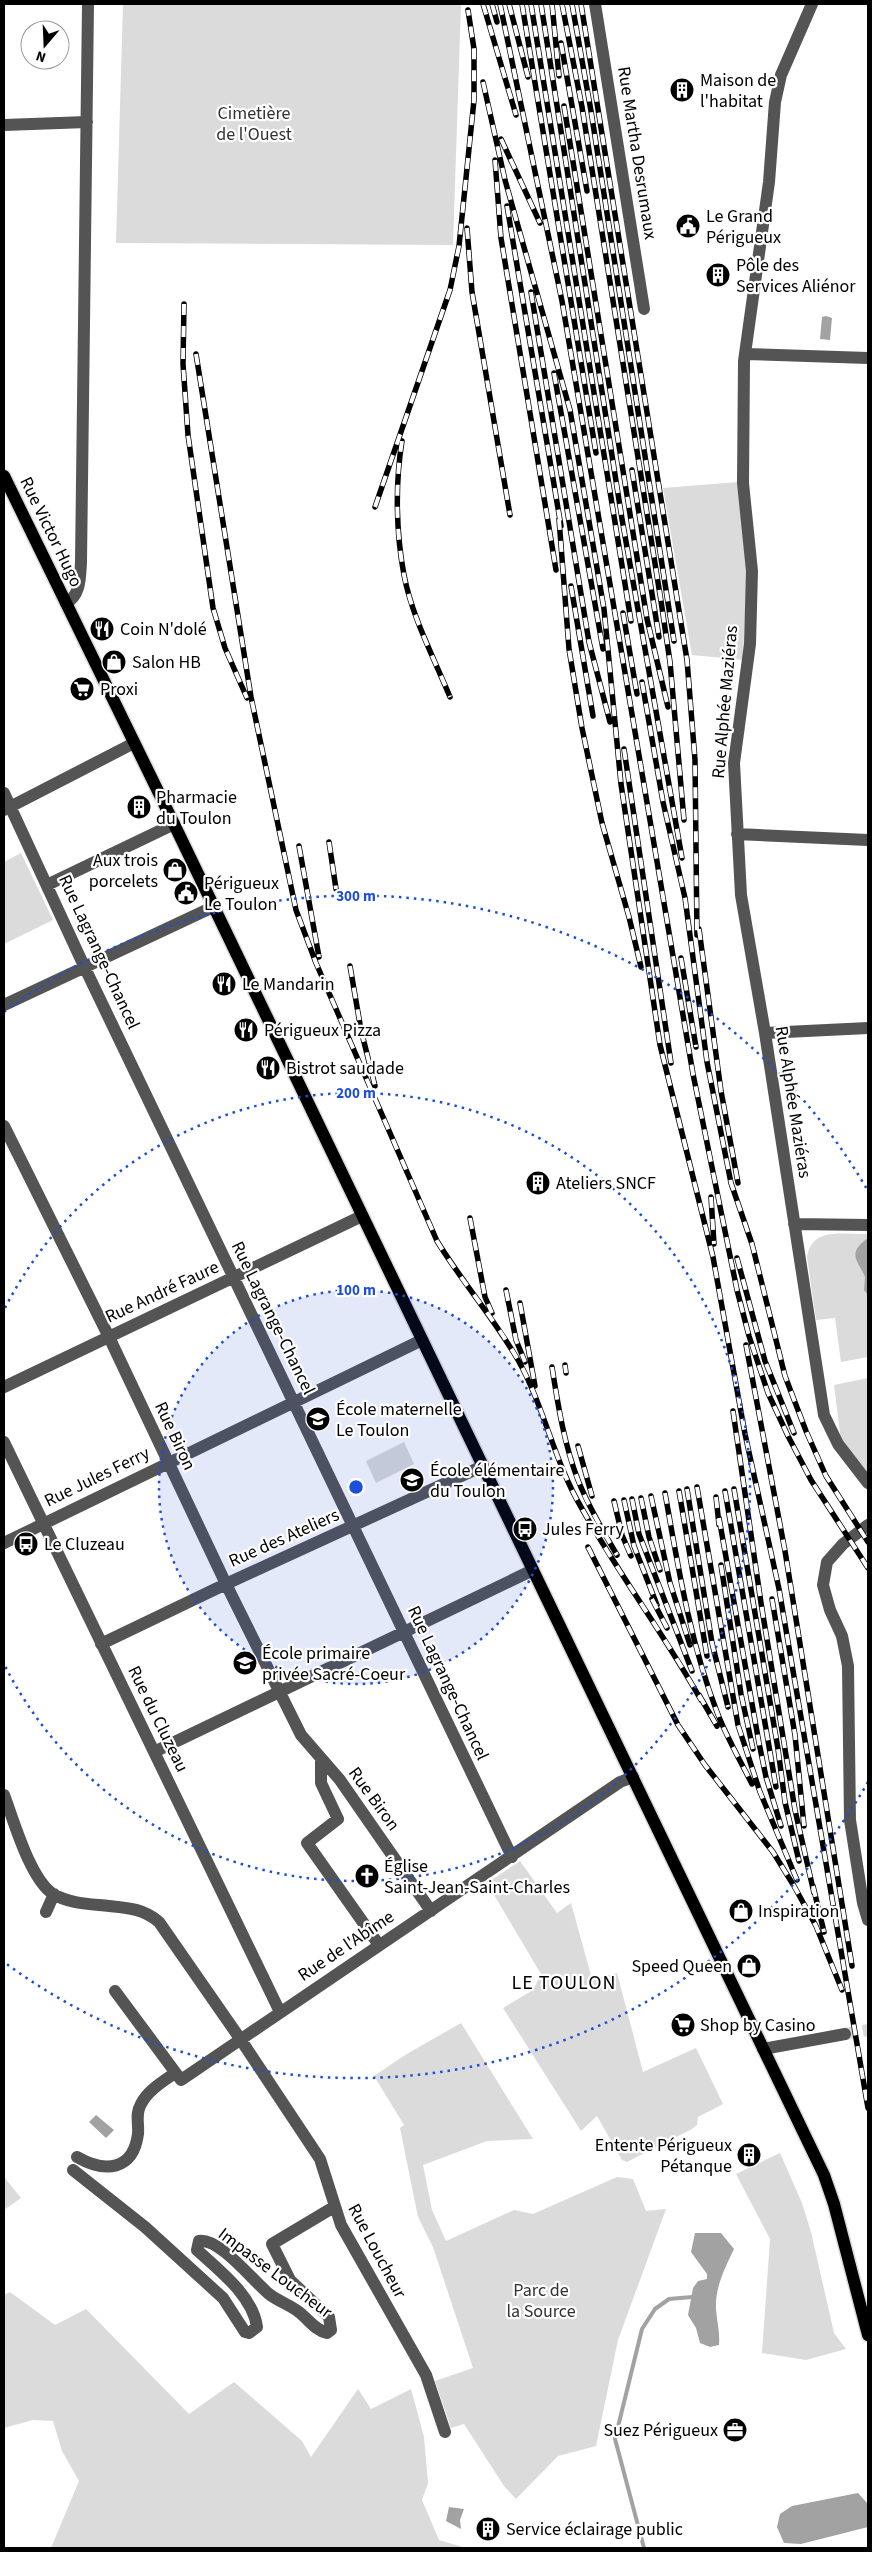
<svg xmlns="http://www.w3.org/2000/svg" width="872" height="2552" viewBox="0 0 872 2552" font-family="'Source Sans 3',sans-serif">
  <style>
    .green { fill: #dbdbdb }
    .water { fill: #a2a2a2 }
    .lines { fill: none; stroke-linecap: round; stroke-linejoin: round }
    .stream { stroke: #a2a2a2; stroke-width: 4 }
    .minor-tunnel { stroke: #d9d9d9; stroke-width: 12; stroke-dasharray: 12 6; stroke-linecap: butt }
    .major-casing { stroke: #dbdbdb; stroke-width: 15 }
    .minor { stroke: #545454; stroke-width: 12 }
    .major { stroke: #000; stroke-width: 12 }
    .rail-casing { stroke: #000; stroke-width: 5.5 }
    .rail { stroke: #fff; stroke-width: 4; stroke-dasharray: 11; stroke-linecap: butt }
    .ring { fill: none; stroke: #1d4ed8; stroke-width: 2.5; stroke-dasharray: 2.5 5 }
    .labels { text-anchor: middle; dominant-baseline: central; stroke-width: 4.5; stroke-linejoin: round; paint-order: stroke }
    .poi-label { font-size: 18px; fill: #000; stroke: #fff; text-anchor: start }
    .park-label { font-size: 18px; fill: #323232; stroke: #fff }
    .street-label { font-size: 18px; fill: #000; stroke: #fff }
    .quarter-label { font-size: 20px; letter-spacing: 1px; fill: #000; stroke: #fff }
    .centre { fill: #1d4ed8; stroke: #fff; stroke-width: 2.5 }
    .ring-label { font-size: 15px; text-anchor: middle; font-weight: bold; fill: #1d4ed8; stroke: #fff; stroke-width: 4.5; stroke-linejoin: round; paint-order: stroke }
  </style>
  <rect width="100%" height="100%" fill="#fff"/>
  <!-- green -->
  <path class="green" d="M123 4H461L453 245 116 243Z
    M738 482 747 570 743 660 692 655 663 488Z
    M21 853 53 920 4 944V862Z
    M868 1234V1357L841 1362 835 1318 816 1320 807 1257C812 1226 844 1235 868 1234Z
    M868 1378V1475L838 1436 840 1433 834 1385Z
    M404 1442 414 1464 376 1483 366 1461Z
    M520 1861 557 1913 571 1903 592 1979 617 1973 643 2072 696 2048 723 2104 698 2117 697 2125 692 2129 627 2162 622 2160 597 2116 581 2131 503 2008 533 1990 541 1974 487 1883Z
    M461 2023 533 2139 487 2141 423 2165 432 2210 446 2241 514 2210 533 2214 617 2177 633 2179 646 2211 666 2209 618 2340 596 2446 558 2456 516 2499 504 2486 464 2424 451 2428 435 2381 473 2368 433 2247 418 2217 400 2128 404 2125 374 2076 405 2055Z
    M780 2153 802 2203 811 2232 834 2333 846 2349 806 2360 762 2353 770 2239 736 2174Z
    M4 2177 21 2198 4 2210Z
    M10 2292 55 2325 86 2309 189 2414 234 2382 302 2441 311 2457 358 2389 371 2409 411 2389 424 2437 428 2483 422 2500 439 2540 466 2548H51L79 2481 62 2451 53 2421 33 2420 4 2428V2295Z"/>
  <!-- water -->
  <path class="water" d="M826 316 832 318 830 340 820 339 822 317Z
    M868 1238V1294H867L864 1290 865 1277C858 1260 846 1254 868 1238Z
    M96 2115 114 2130 106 2138 89 2122Z
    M695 2233H721L734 2249C725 2268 715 2287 716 2309 717 2322 720 2332 719 2345L710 2347 700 2343 696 2328 688 2315 693 2288 698 2281 707 2279V2274L691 2252Z
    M858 2493 868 2504V2527L801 2544 784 2543 777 2527 780 2514 792 2506Z
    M449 2507 464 2509 460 2520 461 2529 446 2521Z"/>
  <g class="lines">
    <!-- stream -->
    <path class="stream" d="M644 2548 615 2439 642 2329 655 2309 669 2299 692 2297"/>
    <!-- minor-tunnel -->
    <path class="minor-tunnel" d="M845 2034 868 2030"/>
    <defs>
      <path id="major" d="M4 476 174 824 824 2175 834 2204 868 2335"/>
    </defs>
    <!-- major casing -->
    <use href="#major" class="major-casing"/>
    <!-- minor -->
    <path class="minor" d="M595 4 644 309
      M812 4 781 75 775 102 769 182 744 361 743 483 752 571 750 644 734 763 741 895 765 1033 824 1415 838 1444 868 1483
      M4 125 87 122
      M745 354 868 358
      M66 603C81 595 80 577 81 562L88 4
      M4 793 84 966 512 1857
      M4 810 134 743
      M737 834 868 840
      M47 885 174 824
      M4 1005 213 907
      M765 1033 868 1028
      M4 1126 109 1337 226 1584 301 1735 340 1780 431 1911
      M794 1224 868 1225
      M4 1387 362 1216
      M4 1442 280 2012
      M868 1525 843 1544 827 1562 823 1585 830 1610 842 1636 848 1666 850 1820 863 1903 868 1920
      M4 1543 422 1340
      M101 1644 226 1584 483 1466
      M154 1752 533 1570
      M321 1758V1783L338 1819 307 1843 379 1945
      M4 1795C14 1821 30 1879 53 1894 70 1904 91 1904 109 1906 129 1908 144 1909 159 1922L241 2040 320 2159 341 2225 426 2375 445 2432
      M46 1912 54 1894
      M115 1991 181 2080 620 1782 633 1777
      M763 2049 845 2034
      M77 2157C105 2173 133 2171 138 2134 139 2123 135 2114 141 2104 148 2090 164 2081 175 2073
      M73 2170 145 2227 223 2298 245 2332 249 2333 257 2327C253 2296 219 2270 197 2250L199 2241C220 2238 253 2281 269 2294 278 2301 290 2305 299 2312 309 2320 315 2330 327 2333L331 2330 329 2317 290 2280 272 2244 334 2207"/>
    <!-- major -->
    <use href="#major" class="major"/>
    <defs>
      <path id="rail" d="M483 4 516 115
        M492 4 497 22
        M500 4 562 301 693 1074 737 1290 749 1336 768 1393 788 1436 811 1480 868 1568
        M509 4 528 77
        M522 4 596 453
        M531 4 631 621
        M541 4 622 519 682 858
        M552 4 559 76
        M562 4 582 107 661 601 670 662 684 820
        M572 4 591 111 674 641
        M581 4 687 660 695 760 697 935
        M561 43 587 191
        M483 82 505 180 570 410 604 609 621 784 660 1045 713 1257 745 1434 779 1589 868 2108
        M564 106 647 619 668 707
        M501 139 540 223
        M495 160 501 238 556 570
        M507 206 561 526
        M467 228 472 292 510 515
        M531 292 589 642 610 722
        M184 304 183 364 188 435 213 608 225 648 247 698
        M196 354 251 697 296 910 316 963 437 1241C462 1282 494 1318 518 1360 544 1406 554 1461 581 1507 618 1573 664 1634 701 1700
        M554 373 603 649
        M402 441C395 484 396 533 404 575 412 617 434 658 450 697
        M632 470 659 637
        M375 507 450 290 459 246 474 100V49L468 10
        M559 519 569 649 582 728 602 823 629 917 641 967
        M571 586 593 716
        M623 613 637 694
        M642 682 663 802 685 898 707 1062 731 1183 752 1244 785 1376 806 1431 826 1476 868 1542
        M624 749 671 1063
        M329 842 336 889
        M299 846 319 957
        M699 929 721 1091 738 1183
        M681 958 696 1047
        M350 966 361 1030 375 1086
        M711 1197 714 1244
        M470 1218 485 1297 492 1313
        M737 1258 765 1361 794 1433
        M506 1290 516 1340 525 1362
        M520 1303 535 1386
        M746 1345 785 1551 852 1966
        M565 1365 566 1373
        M552 1367C558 1405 564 1444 578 1480 588 1506 603 1531 617 1555
        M733 1411 761 1603 795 1810 814 1893
        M578 1446 592 1496
        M697 1487 738 1725 760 1792 797 1880
        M687 1489 712 1643 728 1707
        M734 1489 778 1749 785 1802 799 1861
        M679 1491 707 1656
        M725 1491 776 1787
        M665 1493C678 1566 690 1642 717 1712 726 1736 740 1760 752 1784
        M651 1496 670 1583 690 1645
        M716 1497 719 1525
        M641 1498 649 1537 660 1570
        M632 1499 639 1534 692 1671
        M624 1500 634 1546 657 1605
        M614 1501 622 1535 631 1556
        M719 1518 759 1743 766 1777 781 1826
        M588 1547 678 1725 705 1765 773 1852 794 1886 816 1926 842 1990
        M721 1565 741 1694 753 1749
        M652 1599 667 1628
        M772 1599 795 1735 804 1826
        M699 1695 717 1726
        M813 1886 824 1932"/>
    </defs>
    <!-- rail casing -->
    <use href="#rail" class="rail-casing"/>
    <!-- rail -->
    <use href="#rail" class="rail"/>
  </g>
  <!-- distance rings -->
  <circle cx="356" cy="1487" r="197" fill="#1d4ed8" fill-opacity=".12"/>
  <g class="ring">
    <circle cx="356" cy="1487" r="197"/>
    <path d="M5 1308A394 394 0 1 1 5 1666"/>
    <path d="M868 1782A591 591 0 0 1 4 1962M4 1012A591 591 0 0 1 868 1191"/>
  </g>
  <!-- icons -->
  <defs>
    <symbol id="building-disc" viewBox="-11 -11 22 22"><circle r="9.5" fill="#000" stroke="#fff"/><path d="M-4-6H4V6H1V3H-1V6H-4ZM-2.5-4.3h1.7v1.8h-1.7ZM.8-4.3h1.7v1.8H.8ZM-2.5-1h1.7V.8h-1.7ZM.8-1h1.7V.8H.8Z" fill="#fff"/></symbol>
    <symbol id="civic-disc" viewBox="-11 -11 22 22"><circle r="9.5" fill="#000" stroke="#fff"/><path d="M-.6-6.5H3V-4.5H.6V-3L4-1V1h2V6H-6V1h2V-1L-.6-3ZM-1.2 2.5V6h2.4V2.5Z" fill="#fff"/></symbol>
    <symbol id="restaurant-disc" viewBox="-11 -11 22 22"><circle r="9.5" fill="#000" stroke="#fff"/><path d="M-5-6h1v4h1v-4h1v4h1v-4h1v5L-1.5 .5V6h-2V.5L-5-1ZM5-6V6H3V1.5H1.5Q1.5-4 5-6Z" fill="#fff"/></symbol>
    <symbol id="shop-disc" viewBox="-11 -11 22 22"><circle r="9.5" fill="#000" stroke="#fff"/><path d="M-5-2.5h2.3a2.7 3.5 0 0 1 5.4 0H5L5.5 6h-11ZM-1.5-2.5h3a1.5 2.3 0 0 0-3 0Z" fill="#fff"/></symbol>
    <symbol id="supermarket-disc" viewBox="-11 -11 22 22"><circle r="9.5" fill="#000" stroke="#fff"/><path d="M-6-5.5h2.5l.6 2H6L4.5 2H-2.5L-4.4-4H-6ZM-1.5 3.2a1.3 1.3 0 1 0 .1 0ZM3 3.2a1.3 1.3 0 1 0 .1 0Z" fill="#fff"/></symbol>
    <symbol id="school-disc" viewBox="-11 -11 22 22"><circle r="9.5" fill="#000" stroke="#fff"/><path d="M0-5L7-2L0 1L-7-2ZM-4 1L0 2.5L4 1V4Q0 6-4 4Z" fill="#fff"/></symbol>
    <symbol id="bus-disc" viewBox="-11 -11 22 22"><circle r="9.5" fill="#000" stroke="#fff"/><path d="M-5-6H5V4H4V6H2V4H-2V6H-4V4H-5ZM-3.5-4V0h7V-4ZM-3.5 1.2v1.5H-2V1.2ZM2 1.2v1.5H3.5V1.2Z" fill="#fff"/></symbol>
    <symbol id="church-disc" viewBox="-11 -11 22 22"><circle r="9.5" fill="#000" stroke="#fff"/><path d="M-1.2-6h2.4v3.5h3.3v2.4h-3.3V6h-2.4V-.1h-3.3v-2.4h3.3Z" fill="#fff"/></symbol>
    <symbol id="office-disc" viewBox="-11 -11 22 22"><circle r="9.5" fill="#000" stroke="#fff"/><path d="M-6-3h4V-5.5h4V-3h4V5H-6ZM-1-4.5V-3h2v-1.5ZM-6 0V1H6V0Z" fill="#fff"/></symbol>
  </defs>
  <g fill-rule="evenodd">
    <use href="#building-disc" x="668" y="76" width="28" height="28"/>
    <use href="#civic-disc" x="674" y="212" width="28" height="28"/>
    <use href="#building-disc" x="704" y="261" width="28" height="28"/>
    <use href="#restaurant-disc" x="88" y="615" width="28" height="28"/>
    <use href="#shop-disc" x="100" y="648" width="28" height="28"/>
    <use href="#supermarket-disc" x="68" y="675" width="28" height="28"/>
    <use href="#building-disc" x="125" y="793" width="28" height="28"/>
    <use href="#shop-disc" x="161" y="856" width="28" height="28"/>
    <use href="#civic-disc" x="172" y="879" width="28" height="28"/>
    <use href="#restaurant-disc" x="210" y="970" width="28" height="28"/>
    <use href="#restaurant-disc" x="232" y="1016" width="28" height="28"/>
    <use href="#restaurant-disc" x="254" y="1054" width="28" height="28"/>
    <use href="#building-disc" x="524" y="1169" width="28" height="28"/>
    <use href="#school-disc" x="304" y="1405" width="28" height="28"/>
    <use href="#school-disc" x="398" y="1466" width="28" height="28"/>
    <use href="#bus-disc" x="511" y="1515" width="28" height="28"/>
    <use href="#bus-disc" x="12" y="1530" width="28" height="28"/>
    <use href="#school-disc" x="231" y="1649" width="28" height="28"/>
    <use href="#church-disc" x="353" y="1862" width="28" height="28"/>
    <use href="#shop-disc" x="727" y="1897" width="28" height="28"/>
    <use href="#shop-disc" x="735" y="1952" width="28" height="28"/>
    <use href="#supermarket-disc" x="669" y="2011" width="28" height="28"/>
    <use href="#building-disc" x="735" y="2141" width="28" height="28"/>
    <use href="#office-disc" x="721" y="2416" width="28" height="28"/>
    <use href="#building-disc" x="474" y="2515" width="28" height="28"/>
  </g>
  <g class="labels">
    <!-- poi labels -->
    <g class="poi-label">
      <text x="700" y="80">Maison de<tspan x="700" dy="21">l'habitat</tspan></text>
      <text x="706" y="216">Le Grand<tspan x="706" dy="21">Périgueux</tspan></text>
      <text x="736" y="265">Pôle des<tspan x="736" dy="21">Services Aliénor</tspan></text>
      <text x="120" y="629">Coin N'dolé</text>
      <text x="132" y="662">Salon HB</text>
      <text x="100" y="689">Proxi</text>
      <text x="156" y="797">Pharmacie<tspan x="156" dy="21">du Toulon</tspan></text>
      <text x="158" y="860" text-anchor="end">Aux trois<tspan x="158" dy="21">porcelets</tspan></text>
      <text x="204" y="883">Périgueux<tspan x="204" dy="21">Le Toulon</tspan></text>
      <text x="242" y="984">Le Mandarin</text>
      <text x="264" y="1030">Périgueux Pizza</text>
      <text x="286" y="1068">Bistrot saudade</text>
      <text x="556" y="1183">Ateliers SNCF</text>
      <text x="336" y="1409">École maternelle<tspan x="336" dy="21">Le Toulon</tspan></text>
      <text x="430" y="1470">École élémentaire<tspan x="430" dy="21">du Toulon</tspan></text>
      <text x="542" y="1529">Jules Ferry</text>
      <text x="44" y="1544">Le Cluzeau</text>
      <text x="262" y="1653">École primaire<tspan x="262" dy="21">privée Sacré-Coeur</tspan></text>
      <text x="384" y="1866">Église<tspan x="384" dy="21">Saint-Jean-Saint-Charles</tspan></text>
      <text x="758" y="1911">Inspiration</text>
      <text x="732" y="1966" text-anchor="end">Speed Queen</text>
      <text x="700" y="2025">Shop by Casino</text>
      <text x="732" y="2145" text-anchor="end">Entente Périgueux<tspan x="732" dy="21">Pétanque</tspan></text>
      <text x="718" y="2430" text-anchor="end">Suez Périgueux</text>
      <text x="506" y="2529">Service éclairage public</text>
    </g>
    <!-- park labels -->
    <g class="park-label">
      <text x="254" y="113">Cimetière<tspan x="254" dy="21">de l'Ouest</tspan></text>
      <text x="541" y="2290">Parc de<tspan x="541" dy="21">la Source</tspan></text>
    </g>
    <!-- street labels -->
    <g class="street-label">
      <text transform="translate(637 153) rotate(81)">Rue Martha Desrumaux</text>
      <text transform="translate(51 532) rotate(64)">Rue Victor Hugo</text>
      <text transform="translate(725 702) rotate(-85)">Rue Alphée Maziéras</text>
      <text transform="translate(99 952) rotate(65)">Rue Lagrange-Chancel</text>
      <text transform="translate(793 1102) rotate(81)">Rue Alphée Maziéras</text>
      <text transform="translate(162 1292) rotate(-25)">Rue André Faure</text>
      <text transform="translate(273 1318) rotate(64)">Rue Lagrange-Chancel</text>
      <text transform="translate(175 1436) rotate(65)">Rue Biron</text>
      <text transform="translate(97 1477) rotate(-26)">Rue Jules Ferry</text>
      <text transform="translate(284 1538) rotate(-24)">Rue des Ateliers</text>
      <text transform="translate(448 1683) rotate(65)">Rue Lagrange-Chancel</text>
      <text transform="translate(158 1719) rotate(64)">Rue du Cluzeau</text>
      <text transform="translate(374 1799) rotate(54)">Rue Biron</text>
      <text transform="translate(346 1946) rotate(-34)">Rue de l'Abîme</text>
      <text transform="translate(377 2251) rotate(62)">Rue Loucheur</text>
      <text transform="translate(275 2273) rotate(37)">Impasse Loucheur</text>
    </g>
    <!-- quarter labels -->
    <g class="quarter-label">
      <text x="564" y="1983">LE TOULON</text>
    </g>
  </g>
  <circle cx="356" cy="1487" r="8" class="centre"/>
  <g class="ring-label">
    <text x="356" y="901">300 m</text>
    <text x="356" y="1098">200 m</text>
    <text x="356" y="1295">100 m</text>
  </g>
  <!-- border -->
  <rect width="872" height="2552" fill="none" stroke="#000000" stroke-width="10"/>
  <!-- north arrow -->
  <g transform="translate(45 45) rotate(199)"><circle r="24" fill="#ffffff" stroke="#999999"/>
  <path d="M0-4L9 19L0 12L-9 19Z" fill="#000000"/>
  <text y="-8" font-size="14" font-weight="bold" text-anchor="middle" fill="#000000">N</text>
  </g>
</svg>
